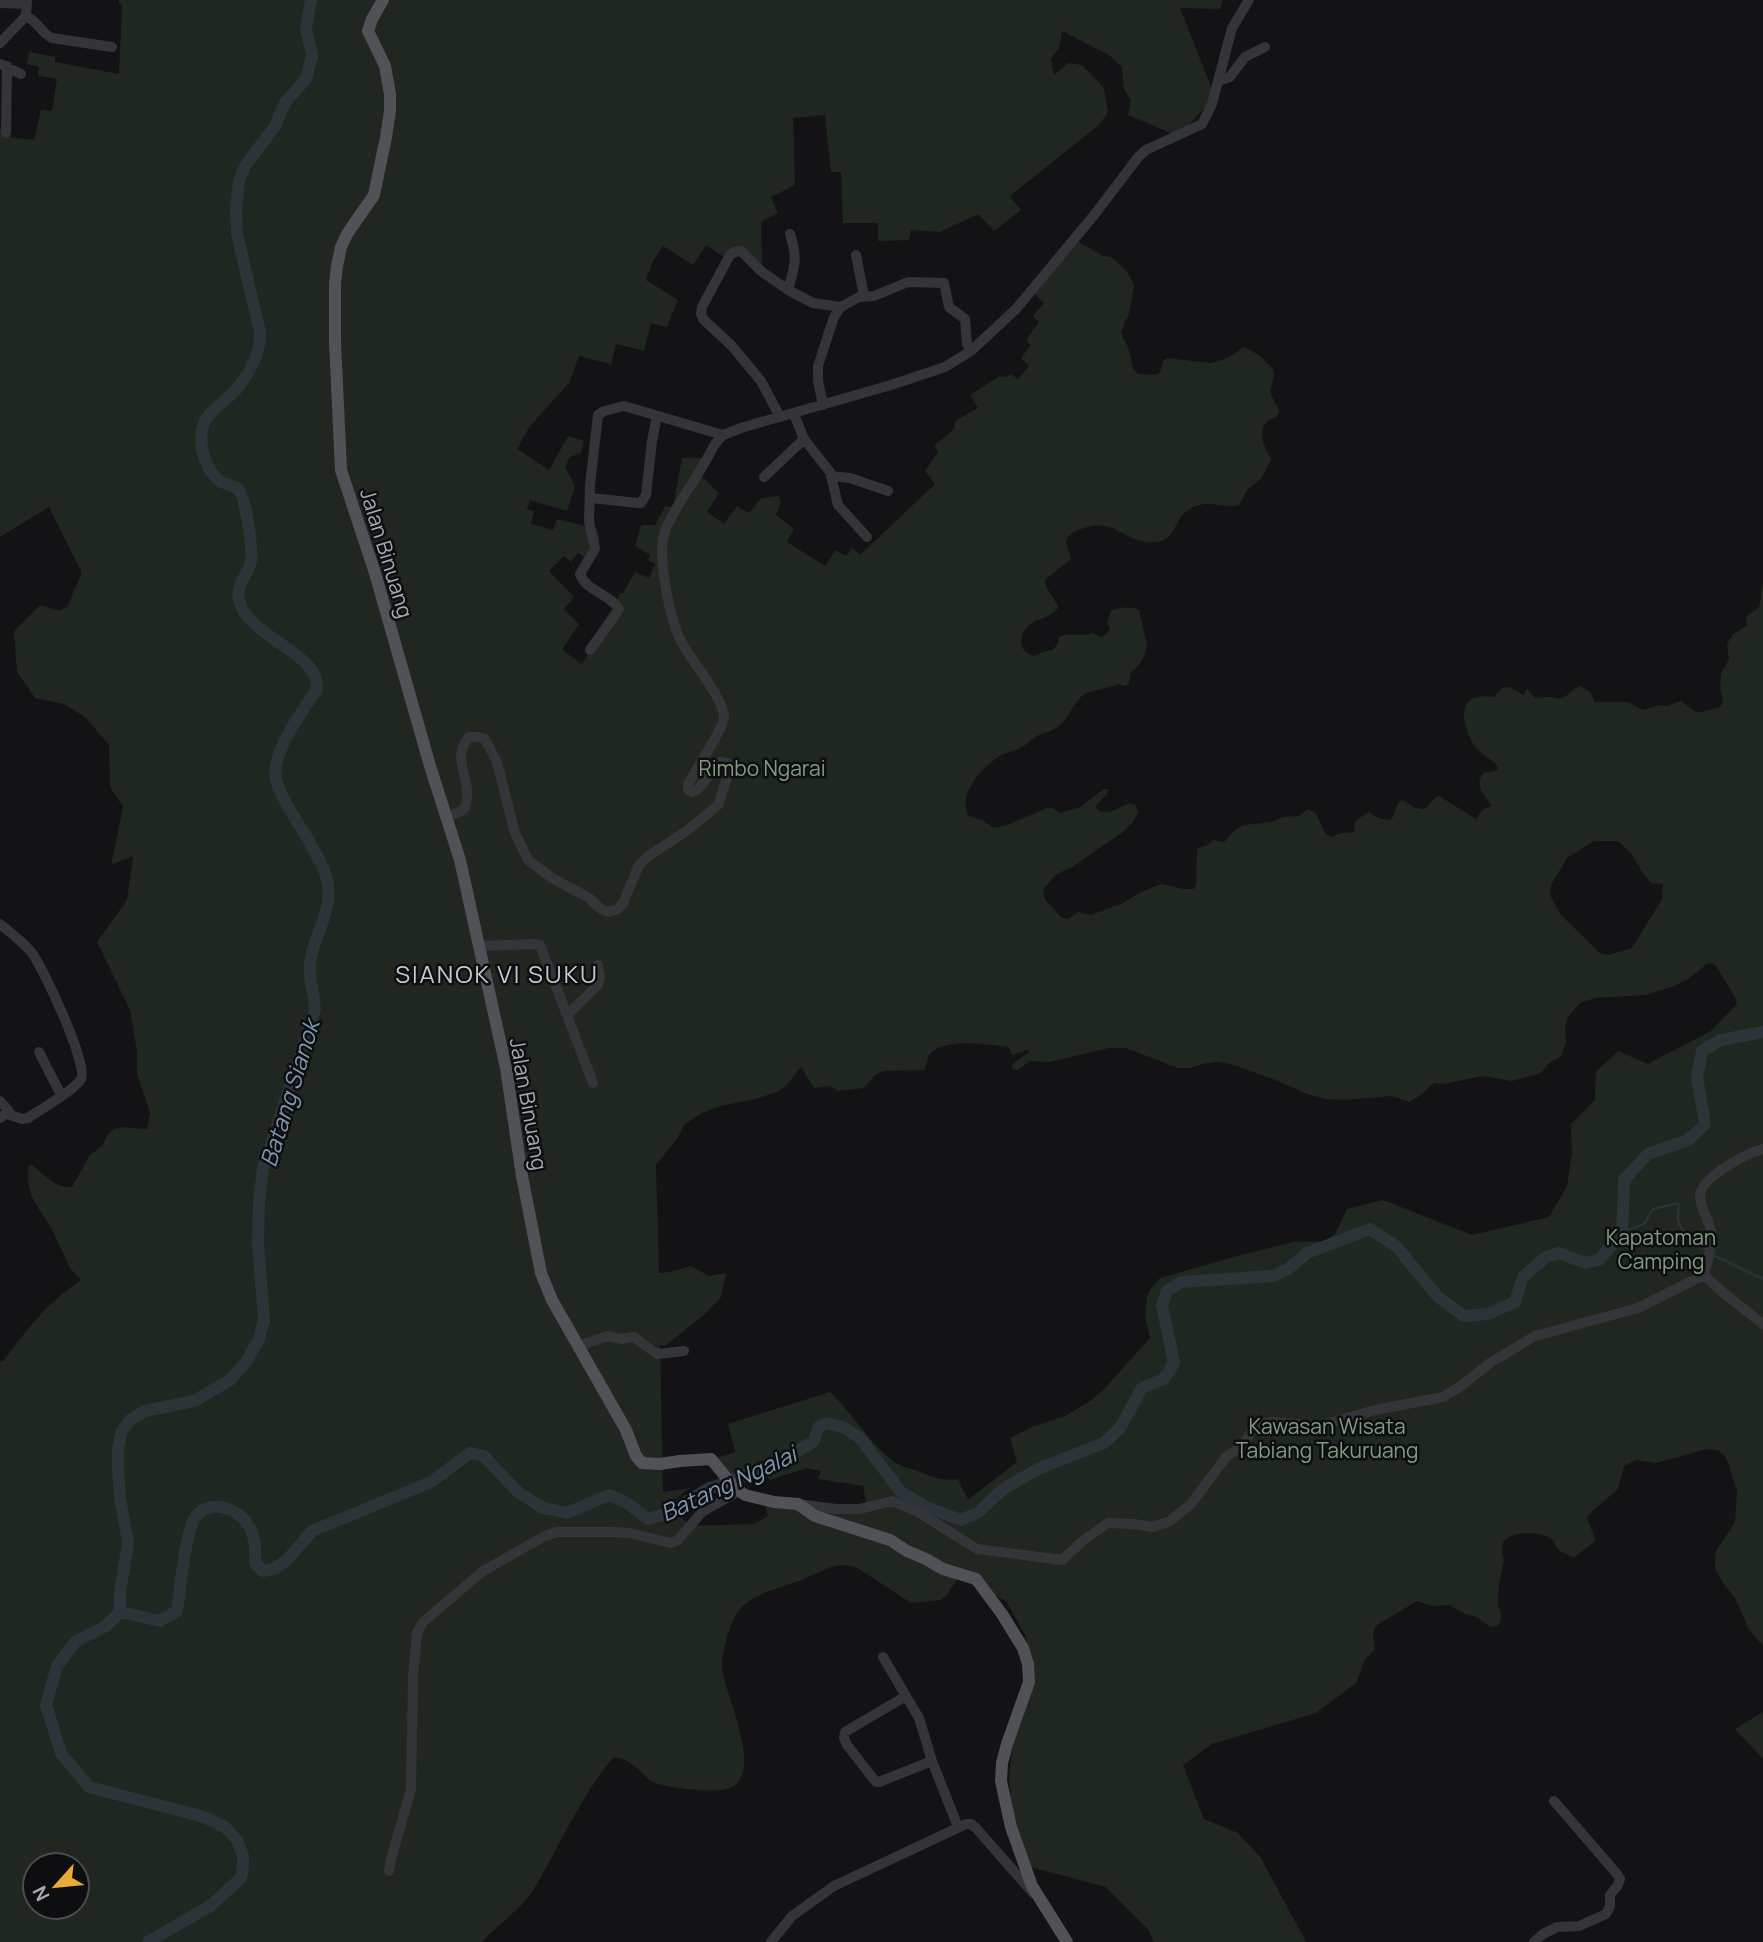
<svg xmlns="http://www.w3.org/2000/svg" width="1763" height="1942" viewBox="0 0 1763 1942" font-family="Manrope,sans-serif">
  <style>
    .green { fill: #1f2720; fill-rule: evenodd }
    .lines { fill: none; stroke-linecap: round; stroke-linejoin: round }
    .stream { stroke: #2c343a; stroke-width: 2 }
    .river { stroke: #2c343a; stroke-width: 12 }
    .minor { stroke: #343539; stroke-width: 10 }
    .major { stroke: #505258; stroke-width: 12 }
    .labels { text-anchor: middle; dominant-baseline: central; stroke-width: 5; stroke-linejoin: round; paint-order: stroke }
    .street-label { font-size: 21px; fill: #a5aab4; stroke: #0e0e10 }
    .park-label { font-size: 21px; fill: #7d9f7f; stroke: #0e0e10 }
    .water-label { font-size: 23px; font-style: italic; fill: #7d98ae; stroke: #0e0e10 }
    .quarter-label { font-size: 24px; letter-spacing: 2px; fill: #c6c9d1; stroke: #0e0e10 }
  </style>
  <rect width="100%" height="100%" fill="#131315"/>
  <!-- green -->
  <path class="green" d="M119 0H1223L1220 9 1180 8 1215 97 1178 136 1128 115 1131 101 1124 89 1122 67 1109 55 1062 31 1059 48 1051 59 1054 75 1068 63 1082 65 1104 88 1108 112 1100 124 1010 196 1021 210 994 231 978 214 940 232 911 230 909 240 878 241V223H843L841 172H831L825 115 793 118 795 185 771 197 778 213 761 222 762 269 740 246 736 247 726 258 706 245 693 265 663 246 653 261 646 280 678 300 667 327 651 323 644 351 616 344 611 364 579 356 569 383 530 426 517 449 549 470 568 436 584 441 581 453 570 457 565 467 575 486 567 511 530 500 527 509 534 511 531 524 553 530 557 519 597 529C602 547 601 549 585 558L578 553 571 562 564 556 549 571 574 597 564 609 579 624 562 650 582 664 616 608V603L619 594 623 593 635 572 649 578 655 564 648 560 650 555 635 546 641 525H655L665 506 673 507 682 458H705L701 476 719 493 707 512 724 524 737 506 749 513 761 498 779 496 781 502 776 515 794 529 787 542 825 566 836 550 846 556 853 548 860 555 935 484 925 471 938 452 934 446 954 429 955 421 978 408 970 395 1000 376 1006 377 1011 374 1018 379 1029 366 1021 358 1031 345 1026 340 1039 322 1033 316 1044 303 1030 290 1077 241 1103 256 1111 257 1126 270 1130 277 1134 286 1129 314 1124 324 1121 333 1129 350 1133 368 1138 374 1156 375 1160 372 1163 361 1167 358 1211 363 1228 358 1244 347 1259 355 1273 369 1274 376 1270 392 1279 411 1276 417 1267 421C1257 435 1264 445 1271 459L1262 478 1247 490 1239 505C1220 509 1206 497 1187 511 1173 520 1177 542 1153 542 1122 543 1116 516 1081 529 1073 532 1069 534 1066 542L1071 559 1047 578 1045 582 1047 588 1058 606V608C1054 612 1049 616 1044 618 1038 621 1039 618 1033 622 1019 631 1015 651 1034 656L1045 651 1053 650 1058 643 1059 637C1070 632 1082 637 1092 633L1102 637 1110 630 1107 622 1111 611C1118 607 1132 606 1139 610L1147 645C1146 655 1140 666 1131 672L1129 684 1123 686 1120 684 1086 693C1073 701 1070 717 1059 726 1053 731 1046 732 1039 735 1032 738 1028 744 1022 747 1014 752 1004 752 997 758 980 770 957 795 969 816L982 820 994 828 1007 825 1047 808H1052L1060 813 1080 807 1104 789H1108L1107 794 1096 805V808C1107 818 1119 807 1130 803L1136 806 1138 813 1132 823 1123 832 1072 867 1057 874 1044 888 1043 895 1047 902 1062 918 1068 919 1078 912 1091 915 1123 903 1139 893 1161 884 1184 889H1194L1196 885 1197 849 1207 845 1213 840 1224 842 1235 830 1244 825 1272 822 1283 817 1299 816 1308 809 1315 812 1326 834 1331 837 1341 833 1354 832 1355 821 1368 812 1381 819 1390 820C1397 815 1394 804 1402 800L1415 808 1424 809C1430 805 1432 798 1439 796L1476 819 1483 809 1492 806C1484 795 1474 786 1483 773L1496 771 1498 768 1496 764C1489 758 1479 753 1474 745 1460 722 1456 691 1494 697 1506 682 1509 686 1523 695L1527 688C1536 703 1537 696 1550 697 1556 697 1556 699 1562 698 1570 695 1572 688 1580 686L1590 692 1595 702H1627L1644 710 1659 705 1667 706 1680 701C1704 716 1693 714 1720 707L1723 702 1720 689 1721 674 1729 659 1727 644 1733 634 1747 626 1746 617C1761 605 1760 610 1761 589L1763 586V1646L1749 1630 1735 1598 1723 1583 1715 1569 1716 1551 1735 1522 1737 1491 1727 1460 1724 1455 1718 1450 1707 1449 1656 1463 1636 1460 1624 1466 1618 1489 1588 1515 1587 1519 1596 1540 1574 1558C1569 1554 1563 1554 1559 1550 1554 1545 1555 1540 1548 1537 1538 1531 1505 1531 1502 1546 1501 1551 1504 1558 1504 1563 1501 1569 1497 1598 1498 1605 1499 1609 1501 1612 1502 1616L1498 1626 1491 1627 1476 1617 1465 1614 1449 1605 1432 1606 1417 1601 1377 1625 1373 1633 1375 1650 1365 1659 1356 1683 1316 1713 1212 1744 1183 1765 1204 1819 1238 1833 1261 1858 1306 1942H1154L1148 1929 1106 1887 1030 1867 1017 1830 1011 1799 1009 1778 1012 1748 1020 1709 1028 1645 1026 1636 1006 1601 981 1588 957 1579 947 1595 940 1600 911 1603 856 1567 841 1565 831 1567C821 1571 811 1576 801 1580 781 1588 754 1593 739 1610 730 1621 722 1652 722 1666 723 1693 768 1777 727 1789 714 1793 665 1788 653 1782 640 1774 630 1756 613 1758 579 1798 559 1848 532 1892 522 1908 495 1927 482 1942H0V1362L4 1360C28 1328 48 1302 81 1280L70 1268 50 1225 38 1208 31 1195 28 1182V1167L32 1165C43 1173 56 1189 72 1187L89 1156 102 1146 107 1136 114 1129 121 1127 147 1129 150 1112 137 1074V1051L130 1010 97 942 127 900 133 856 111 865 123 807 110 787 109 745 85 717 64 704 35 698 17 672 14 631 40 605 59 611 67 607 81 575V571L49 507 0 537V129L7 130 8 137 34 140 41 110 52 111 57 79 38 76 39 67 27 64 29 52 55 57V62L119 74 122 5 119 4ZM1594 841H1618L1632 854 1642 872 1651 883 1663 884 1662 899 1632 948 1609 955 1600 953 1560 914 1550 895 1551 885 1567 858ZM1712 963 1716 966 1735 997 1737 1004 1711 1031 1648 1064 1618 1051 1596 1072 1595 1100 1571 1124 1572 1152 1567 1186 1549 1217 1472 1235 1383 1200 1347 1209 1335 1234 1326 1241 1293 1242 1230 1258 1160 1278 1150 1290 1147 1297 1145 1316 1150 1338 1106 1387 1092 1400 1065 1416 1035 1426 1010 1438 1017 1462 968 1500 958 1479C942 1482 929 1476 915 1470 912 1469 908 1468 904 1467 877 1456 852 1412 830 1392L728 1424 735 1452 712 1459 729 1479 761 1472 770 1480 807 1468 821 1471 818 1479 863 1486 866 1502 848 1506 814 1503 763 1494 768 1516 754 1524 689 1526 680 1515 673 1501 690 1488 663 1492 660 1345 665 1346 705 1314 721 1297 726 1273 709 1276 691 1266 670 1272 659 1273 656 1165 677 1139 684 1125 700 1114 720 1106 756 1099 779 1091 787 1085 801 1067 814 1088 831 1086 838 1091 864 1088 875 1075 883 1071 924 1070C928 1064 926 1060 930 1054 946 1037 988 1045 1009 1047L1012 1055 1028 1050 1029 1052C1024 1057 1017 1059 1012 1065L1013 1069 1018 1070 1030 1061 1049 1062 1109 1048H1126L1178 1068H1191L1202 1064 1216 1062 1231 1064 1273 1079 1310 1095 1326 1099 1345 1100 1392 1096 1409 1102 1418 1097 1434 1083 1444 1084 1482 1076 1512 1081 1541 1073 1549 1063 1559 1058 1562 1054 1566 1042 1565 1028 1568 1017 1580 1003 1595 998 1646 995 1674 986 1688 979 1707 964ZM35 1865H77V1907H35Z
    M1763 1712V1759L1735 1729Z"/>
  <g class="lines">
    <!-- stream -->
    <path class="stream" d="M1622 1233 1644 1224 1653 1209 1678 1203C1680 1209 1677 1214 1678 1220 1681 1233 1696 1243 1706 1250
      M1713 1255 1763 1279"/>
    <!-- river -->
    <path class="river" d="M120 1612 160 1621 177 1611C180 1591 185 1528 197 1515 214 1497 243 1511 251 1530 256 1541 255 1551 255 1563L263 1571 274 1569 287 1560 312 1531 431 1482 470 1453 484 1456 518 1492 543 1508 567 1513 609 1495 627 1503 648 1519 665 1514 708 1489 772 1466 813 1442 819 1427 827 1423 843 1427 860 1438 901 1492 926 1507 961 1520 979 1512 1003 1489 1040 1468 1104 1443 1120 1428 1142 1388 1164 1379 1174 1363 1162 1305 1167 1291 1181 1282 1274 1276 1288 1269 1307 1253 1370 1229 1397 1247 1438 1297 1464 1316 1488 1314 1515 1302 1523 1277 1546 1257 1559 1253 1585 1263 1599 1260 1622 1233 1624 1180 1648 1154 1688 1140 1705 1124 1697 1077 1702 1051 1721 1040 1763 1032
      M148 1942 210 1906 241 1878 243 1867V1856L237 1840 225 1827 204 1817 89 1787 61 1753 46 1705 57 1666 76 1641 106 1626 120 1612V1594L128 1542 120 1498 118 1467V1448L122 1431 130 1420 145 1411 194 1401 230 1380 246 1362 259 1339 264 1320 258 1243 259 1201 263 1169 315 1009C314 991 307 975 311 957 316 932 332 910 328 885 326 869 316 855 309 841 299 824 280 797 276 780 270 753 303 711 317 689 321 653 247 637 239 600 235 584 249 575 251 561 253 550 246 502 240 492 237 486 228 485 222 482 206 473 199 447 202 430 205 412 225 402 236 390 249 374 261 353 260 332L237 234 236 209 239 181 245 166 275 126 285 103 306 79 312 56 306 29 311 0"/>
    <!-- minor -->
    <path class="minor" d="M0 3 27 4
      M26 16C39 22 41 33 52 38L112 47
      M0 43 26 16 27 0
      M0 64 21 74
      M1218 81 1230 77 1245 57 1265 47
      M6 133 7 66
      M856 255 864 296
      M788 290C795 265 798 259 790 234
      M823 405 818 381V366L834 317 841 307 859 297 874 296 908 282 944 283 949 307 965 319 967 344 971 351
      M794 414 804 439 830 472 838 505 867 537
      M780 417 761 381 731 345 703 319 701 314 702 307 730 255 735 252 741 251 761 271 788 290 813 303 841 307
      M831 476 850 478 888 491
      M764 477 804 439
      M591 498 638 503H641L646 495 652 441 657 416
      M590 650 619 609C610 594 586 591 580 574L595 549 589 522 590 485 598 415 604 411 624 406 723 435
      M449 822 450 815 458 813 465 808C466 803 468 796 467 791 466 771 453 756 469 737H478L485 739 497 762 515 833 528 860 552 878 589 898 601 909 608 912 618 909 623 903 639 865 647 857 688 830 718 805 727 778 728 771 727 763 720 762 698 789 692 792 688 789V784C695 771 723 729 724 718 725 700 691 660 682 643 670 621 659 563 663 538 666 524 675 511 682 499 694 481 705 463 715 444L723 435 744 427 891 385 945 367 971 351 1016 309 1095 214 1139 156 1146 150 1202 124 1212 104 1232 28 1249 0
      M0 924C11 933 23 942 32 953 43 968 89 1065 81 1079 76 1089 40 1110 28 1118L22 1119 7 1114
      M479 946 534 944 540 945 593 1083
      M568 1014 598 985 600 977 598 965
      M39 1052 61 1095
      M0 1101 9 1111 0 1118
      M1704 1275 1720 1290 1763 1324
      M578 1346 608 1336 621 1339 634 1337 657 1354 684 1351
      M798 1504 836 1509H860L892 1501 918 1512 977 1549 1062 1560 1085 1539 1108 1523 1134 1524 1153 1527 1170 1521 1191 1504 1226 1457 1243 1445 1251 1432 1259 1424 1274 1422 1319 1426 1375 1410 1443 1397 1461 1386 1490 1363 1535 1336 1638 1308 1704 1275C1707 1261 1713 1246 1711 1232 1710 1220 1700 1209 1700 1196 1701 1177 1747 1153 1763 1149
      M883 1657 919 1718 932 1761 958 1827
      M906 1696 845 1732 844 1738 847 1745 876 1782H879L932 1761
      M389 1871 391 1859 411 1789 413 1677 417 1633 422 1623 483 1571 543 1537 556 1532H612L629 1533 671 1543 678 1540 702 1512 739 1491
      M771 1942 792 1916 834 1886 966 1824H971L976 1828 1033 1893
      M1534 1942 1543 1934 1557 1927 1579 1926 1606 1914 1610 1906V1895L1618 1885 1620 1879 1617 1874 1554 1801"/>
    <!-- major -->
    <path class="major" d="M383 0 372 19 368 31 385 66 390 94V111L386 137 374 195 347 234 341 247 337 266 335 283V342L341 470 375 573 430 766 460 860 506 1068 522 1176 541 1273 552 1300 626 1430 636 1456 642 1463 660 1464 680 1461 711 1459 734 1487 745 1495 774 1502 798 1504 815 1516 890 1540 907 1551 926 1559 943 1569 976 1579 1002 1614 1023 1648 1028 1664 1029 1682 1007 1744 1002 1763 1001 1781 1011 1827 1032 1886 1067 1942"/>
  </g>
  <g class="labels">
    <!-- street labels -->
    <g class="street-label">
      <text transform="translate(387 553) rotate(73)">Jalan Binuang</text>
      <text transform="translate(529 1104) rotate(80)">Jalan Binuang</text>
    </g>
    <!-- park labels -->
    <g class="park-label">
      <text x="762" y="768">Rimbo Ngarai</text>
      <text x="1661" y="1237">Kapatoman<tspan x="1661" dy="24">Camping</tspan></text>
      <text x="1327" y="1426">Kawasan Wisata<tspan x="1327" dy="24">Tabiang Takuruang</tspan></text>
    </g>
    <!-- water labels -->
    <g class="water-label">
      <text transform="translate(289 1093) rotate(-73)">Batang Sianok</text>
      <text transform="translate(728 1483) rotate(-25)">Batang Ngalai</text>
    </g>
    <!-- quarter labels -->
    <g class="quarter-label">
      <text x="497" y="973">SIANOK VI SUKU</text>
    </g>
  </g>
  <!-- north arrow -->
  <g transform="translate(56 1886) rotate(243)"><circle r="33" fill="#0e0e10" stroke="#4a4c52" stroke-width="2"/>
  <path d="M0-5L12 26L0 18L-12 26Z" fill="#e9aa37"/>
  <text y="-10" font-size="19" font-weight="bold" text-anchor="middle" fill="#a5aab4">N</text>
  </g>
</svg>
